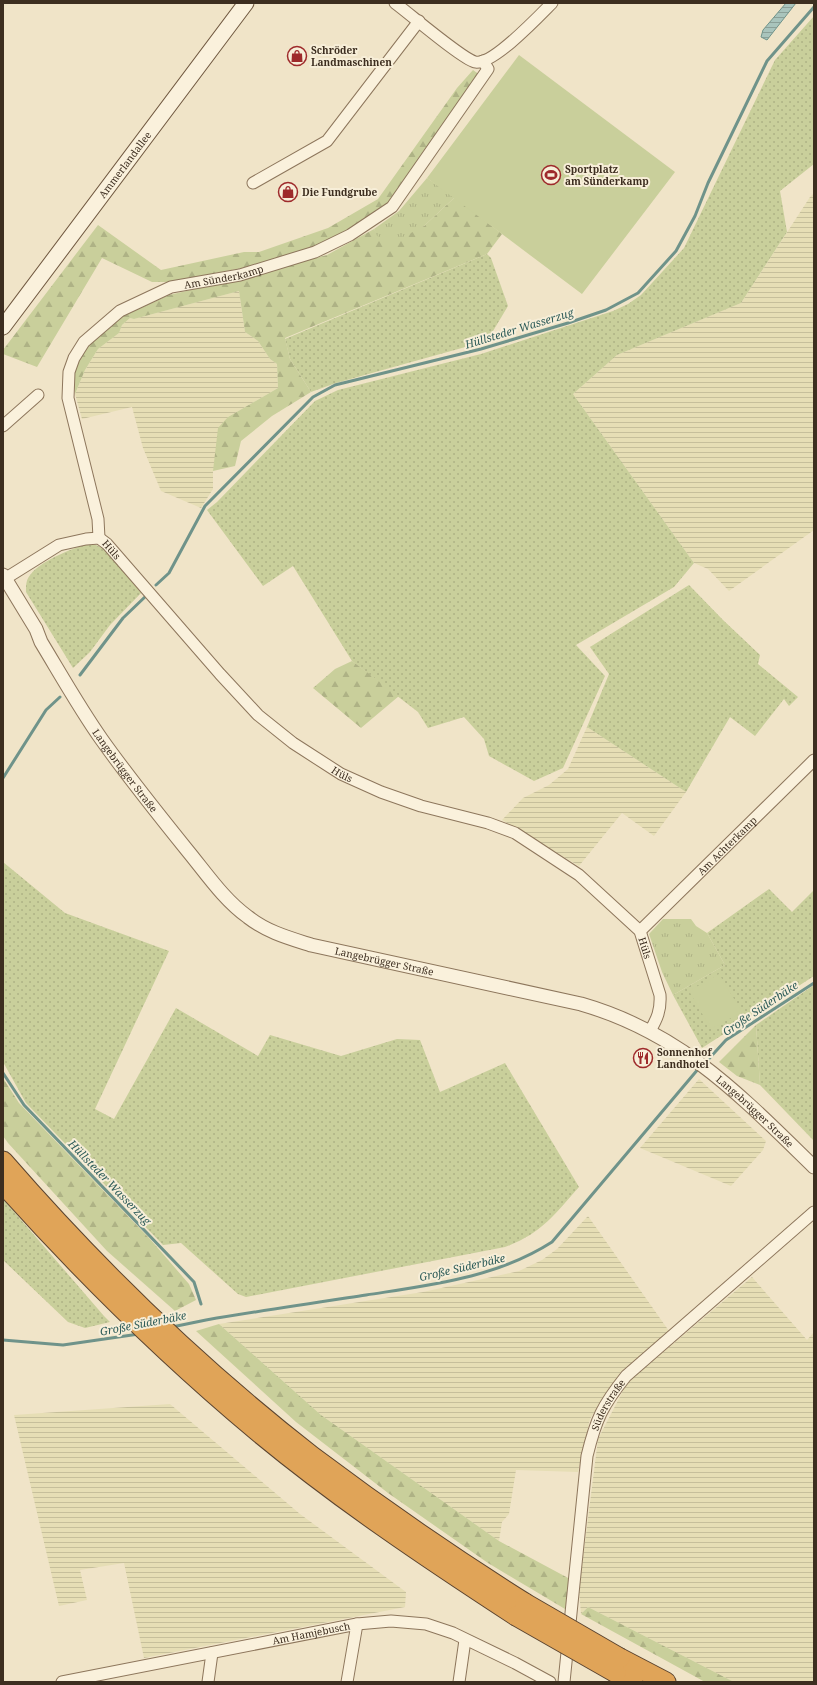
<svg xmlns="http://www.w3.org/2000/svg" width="817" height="1685" viewBox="0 0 817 1685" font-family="'Noto Serif',serif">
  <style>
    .farmland { fill: url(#farmland-rules) }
    .grass { fill: url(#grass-dots) }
    .forest { fill: url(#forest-firs) }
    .park { fill: url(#park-tufts) }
    .pitch { fill: #c9cf9b }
    .water { fill: url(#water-rules); stroke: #6f938a }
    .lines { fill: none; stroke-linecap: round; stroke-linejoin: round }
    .stream { stroke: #6f938a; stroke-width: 3 }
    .minor-casing { stroke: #8d765c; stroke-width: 13 }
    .tertiary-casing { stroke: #8d765c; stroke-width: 15 }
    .secondary-casing { stroke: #6f573f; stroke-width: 17 }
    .motorway-casing { stroke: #5b4430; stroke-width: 21 }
    .minor { stroke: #faf1dc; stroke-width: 11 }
    .tertiary { stroke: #faf1dc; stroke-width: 13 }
    .secondary { stroke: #faf1dc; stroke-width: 15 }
    .motorway { stroke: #e0a458; stroke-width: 19 }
    .motorway-bridge-casing { stroke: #5b4430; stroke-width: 21; stroke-linecap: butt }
    .motorway-bridge { stroke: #e0a458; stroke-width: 19 }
    .labels { text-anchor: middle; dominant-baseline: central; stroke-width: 4; stroke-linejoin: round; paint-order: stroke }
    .poi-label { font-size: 10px; font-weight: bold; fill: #3d2e20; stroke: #f7eed8; text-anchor: start }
    .street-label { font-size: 10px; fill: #3d2e20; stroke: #f7eed8 }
    .water-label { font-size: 11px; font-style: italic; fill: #2f5d5a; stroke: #f7eed8 }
  </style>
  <defs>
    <pattern id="farmland-rules" width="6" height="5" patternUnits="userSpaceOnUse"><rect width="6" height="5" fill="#e6deb5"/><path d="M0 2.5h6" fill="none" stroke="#c6bf9b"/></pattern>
    <pattern id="grass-dots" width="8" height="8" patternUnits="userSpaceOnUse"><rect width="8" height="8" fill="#c9cf9b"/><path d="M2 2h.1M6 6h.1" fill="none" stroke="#aeb285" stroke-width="1.8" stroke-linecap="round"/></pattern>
    <pattern id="forest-firs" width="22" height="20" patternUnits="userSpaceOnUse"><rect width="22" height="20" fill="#c9cf9b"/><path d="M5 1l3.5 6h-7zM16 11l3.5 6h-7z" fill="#aeb285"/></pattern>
    <pattern id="park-tufts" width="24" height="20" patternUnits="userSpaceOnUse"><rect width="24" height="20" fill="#c9cf9b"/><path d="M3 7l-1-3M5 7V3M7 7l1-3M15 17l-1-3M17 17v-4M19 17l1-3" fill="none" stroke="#aeb285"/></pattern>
    <pattern id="water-rules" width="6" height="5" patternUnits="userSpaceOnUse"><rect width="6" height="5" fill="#a9c4bc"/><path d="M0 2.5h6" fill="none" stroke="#8ba098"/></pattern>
  </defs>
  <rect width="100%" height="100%" fill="#f0e4c8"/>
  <!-- farmland -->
  <path class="farmland" d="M814 193V530L729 591 708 569 694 563 573 394 617 355 741 303 810 197Z
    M239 291 245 332 258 341 270 359 277 364 278 388 228 417 213 471V489L201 508 161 491 143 448 132 407 82 419 75 394 85 370 98 349 119 333 122 325 130 318 134 319Z
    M587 727 686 792 654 836 622 813 579 866 502 820 523 798 549 785 568 769Z
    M699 1079 766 1141 763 1150 731 1186 640 1148Z
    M588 1216 669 1331 621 1372 605 1394 590 1419 578 1472 516 1470 509 1514 502 1522 499 1541 321 1415 219 1324 423 1292 519 1271 542 1260 557 1249Z
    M752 1277 807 1340 814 1332V1682H734L588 1607 581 1614 579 1590 598 1439 627 1383Z
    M170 1404 300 1514 406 1592 405 1607 144 1658 124 1563 80 1570 87 1600 59 1606 14 1415Z"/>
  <!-- grass -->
  <path class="grass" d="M814 16V164L780 191 787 232 741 303 617 355 573 394 694 563 674 587 576 645 605 676 563 768 534 781 489 756 484 739 464 717 428 728 418 712 352 661 293 566 263 586 207 510 217 502 315 401 338 390 481 354 613 311 628 304 641 295 684 248 775 60Z
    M487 254 491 258 508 306 487 341 336 383 311 392 290 359 285 339Z
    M84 545H96L108 551 144 590 110 625 90 652 73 668 26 592C26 585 26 579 31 574 41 561 69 550 84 545Z
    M689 585 723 620 760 655 758 664 798 697 789 706 784 699 755 736 730 717 686 792 587 727 609 674 590 647Z
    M3 862 65 913 169 951 95 1109 114 1119 176 1008 258 1056 270 1035 341 1056 397 1039 420 1040 440 1092 505 1063 579 1187C555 1214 541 1234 505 1247L246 1297 238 1294 181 1243 163 1245 26 1103 3 1062Z
    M769 889 792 912 814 890V976L702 1048 673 995 725 965 707 933Z
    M814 985V1141L760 1085 756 1025Z
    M3 1199 104 1316 110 1322 85 1328 68 1322 3 1260Z"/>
  <!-- forest -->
  <path class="forest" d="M473 70 480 75 389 203 330 241 290 255 242 268 168 282H152L102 258 37 367 3 354V350L98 225 161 270 244 252H259L328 228 378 199 457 88Z
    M455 197 502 234 487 254 285 338 290 359 311 392 272 416 241 441 235 466 213 471 218 428 228 417 278 388 277 364 270 359 258 341 245 332 239 291 134 319 130 318 122 325 119 333 98 349 85 370 75 394 73 378 77 362 91 342 117 319 169 295 234 280 327 255 374 229 378 236 424 226Z
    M352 661 399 696 361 728 313 688 335 669Z
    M756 1025 760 1085 737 1076 719 1062Z
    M3 1078 19 1103 150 1239 189 1284 196 1300 175 1311 107 1251 8 1143 3 1136Z
    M219 1324 321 1415 499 1541 570 1579 565 1609 488 1563 388 1493 296 1422 196 1331Z
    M588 1607 734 1682H705L581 1614Z"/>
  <!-- park -->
  <path class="park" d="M427 178 455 197 424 226 392 243 377 236 374 229 399 211Z
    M663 919H691L696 926 707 933 725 965 673 995 662 972 649 934Z"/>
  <!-- pitch -->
  <path class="pitch" d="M519 55 675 172 582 294 427 178Z
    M719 974 742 1012 711 1029 689 991Z"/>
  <!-- water -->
  <path class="water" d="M786 3H796L767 40 761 37 763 30Z"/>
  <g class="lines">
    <!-- stream -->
    <path class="stream" d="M156 585 169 573 205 506 313 397 335 385 481 349 568 323 606 310 638 293 676 251 695 216 708 183 767 61 814 7
      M80 675 123 618 147 595
      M3 778 46 710 60 697
      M705 1063 726 1040 814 983
      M3 1073 24 1105 194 1282 201 1304
      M172 1327 206 1320C259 1311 313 1303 366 1295 430 1285 496 1278 552 1242L699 1068
      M3 1340 63 1345 139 1334"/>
    <defs>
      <g id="minor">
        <path d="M395 3C410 14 461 58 475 62 492 66 540 15 552 3"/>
        <path d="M253 183 327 141 419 21"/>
        <path d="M3 426 38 395"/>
        <path id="s1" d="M99 538 98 519 68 398 69 372 74 358 84 342 120 311 171 287 240 275 315 252 350 235 392 207 488 69 483 61"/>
        <path id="s2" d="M3 580 59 545 86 539 99 538 107 544 220 674 258 715 293 743 341 774 381 792 421 806 488 823 515 833 579 875 640 931 660 995C661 1010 657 1019 650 1031"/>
        <path id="s3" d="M640 931 814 760"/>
        <path id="s4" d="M62 1682 357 1624 391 1621 426 1624 453 1633 515 1663 550 1682"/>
        <path d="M208 1682 212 1653"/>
        <path d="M347 1682 357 1624"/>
        <path d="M459 1682 465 1640"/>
        <path id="s5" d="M564 1682 587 1456C596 1419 602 1406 626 1376L814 1212"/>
      </g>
      <g id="tertiary">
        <path id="s6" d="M3 575 36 629 41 642C61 675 80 709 102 740 129 778 158 814 187 850 206 873 224 900 248 917 267 932 289 938 311 945L581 1004C682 1033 741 1096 814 1167"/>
      </g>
      <g id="secondary">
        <path id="s7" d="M3 327 246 3"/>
      </g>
      <path id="motorway" d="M3 1161C96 1268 199 1368 312 1456 381 1508 452 1557 525 1603
        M3 1184C82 1272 166 1355 257 1431 339 1499 427 1558 516 1616
        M620 1658 666 1682
        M616 1673 633 1682"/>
    </defs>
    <!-- minor casing -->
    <use href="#minor" class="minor-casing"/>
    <!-- tertiary casing -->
    <use href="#tertiary" class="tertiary-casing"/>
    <!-- secondary casing -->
    <use href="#secondary" class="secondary-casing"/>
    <!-- motorway casing -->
    <use href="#motorway" class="motorway-casing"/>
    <!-- minor -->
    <use href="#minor" class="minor"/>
    <!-- tertiary -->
    <use href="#tertiary" class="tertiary"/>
    <!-- secondary -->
    <use href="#secondary" class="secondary"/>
    <!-- motorway -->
    <use href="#motorway" class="motorway"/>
    <defs>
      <path id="motorway-bridge" d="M525 1603 620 1658
        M516 1616 616 1673"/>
    </defs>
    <!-- motorway-bridge casing -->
    <use href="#motorway-bridge" class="motorway-bridge-casing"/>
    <!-- motorway-bridge -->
    <use href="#motorway-bridge" class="motorway-bridge"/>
  </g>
  <!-- icons -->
  <defs>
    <symbol id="shop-ring" viewBox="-11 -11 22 22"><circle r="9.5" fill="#f7eed8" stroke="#9e2a2b" stroke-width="1.5"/><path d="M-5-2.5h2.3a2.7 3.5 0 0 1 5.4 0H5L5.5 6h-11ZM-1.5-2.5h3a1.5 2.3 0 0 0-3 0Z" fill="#9e2a2b"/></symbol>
    <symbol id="stadium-ring" viewBox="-11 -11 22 22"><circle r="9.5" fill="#f7eed8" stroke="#9e2a2b" stroke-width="1.5"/><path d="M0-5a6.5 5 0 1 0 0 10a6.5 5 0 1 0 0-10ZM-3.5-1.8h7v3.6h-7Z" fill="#9e2a2b"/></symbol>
    <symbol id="restaurant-ring" viewBox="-11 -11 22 22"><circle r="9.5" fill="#f7eed8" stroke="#9e2a2b" stroke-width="1.5"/><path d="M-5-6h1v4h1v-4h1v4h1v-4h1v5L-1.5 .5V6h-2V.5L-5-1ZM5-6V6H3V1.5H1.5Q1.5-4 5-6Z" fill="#9e2a2b"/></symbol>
  </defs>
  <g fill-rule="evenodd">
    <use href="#shop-ring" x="286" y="45" width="22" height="22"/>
    <use href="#stadium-ring" x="540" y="164" width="22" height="22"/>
    <use href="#shop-ring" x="277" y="181" width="22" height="22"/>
    <use href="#restaurant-ring" x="632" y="1047" width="22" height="22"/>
  </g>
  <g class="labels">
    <!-- poi labels -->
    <g class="poi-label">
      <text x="311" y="50">Schröder<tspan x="311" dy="12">Landmaschinen</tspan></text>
      <text x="565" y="169">Sportplatz<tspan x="565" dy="12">am Sünderkamp</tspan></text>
      <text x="302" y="192">Die Fundgrube</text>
      <text x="657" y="1052">Sonnenhof<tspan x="657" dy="12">Landhotel</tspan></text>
    </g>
    <!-- street labels -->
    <g class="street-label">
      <text stroke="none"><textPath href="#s7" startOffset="203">Ammerlandallee</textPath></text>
      <text stroke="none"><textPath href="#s1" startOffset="361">Am Sünderkamp</textPath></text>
      <text stroke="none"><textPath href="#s2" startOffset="124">Hüls</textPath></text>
      <text stroke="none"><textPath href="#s6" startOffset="231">Langebrügger Straße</textPath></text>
      <text stroke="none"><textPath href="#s2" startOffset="448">Hüls</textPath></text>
      <text stroke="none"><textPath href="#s3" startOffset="122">Am Achterkamp</textPath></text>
      <text stroke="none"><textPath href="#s2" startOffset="808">Hüls</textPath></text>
      <text stroke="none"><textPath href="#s6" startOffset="567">Langebrügger Straße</textPath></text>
      <text stroke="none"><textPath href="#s6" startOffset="975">Langebrügger Straße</textPath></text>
      <text stroke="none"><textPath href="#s5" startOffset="283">Süderstraße</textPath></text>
      <text stroke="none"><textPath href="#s4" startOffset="254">Am Hamjebusch</textPath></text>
    </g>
    <!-- water labels -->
    <g class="water-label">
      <text transform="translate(519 328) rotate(-17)">Hüllsteder Wasserzug</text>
      <text transform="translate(760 1008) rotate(-34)">Große Süderbäke</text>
      <text transform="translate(110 1182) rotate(46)">Hüllsteder Wasserzug</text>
      <text transform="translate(462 1267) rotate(-13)">Große Süderbäke</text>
      <text transform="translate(143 1323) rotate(-11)">Große Süderbäke</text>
    </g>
  </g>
  <!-- border -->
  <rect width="817" height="1685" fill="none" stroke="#3d2e20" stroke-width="8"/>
</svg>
